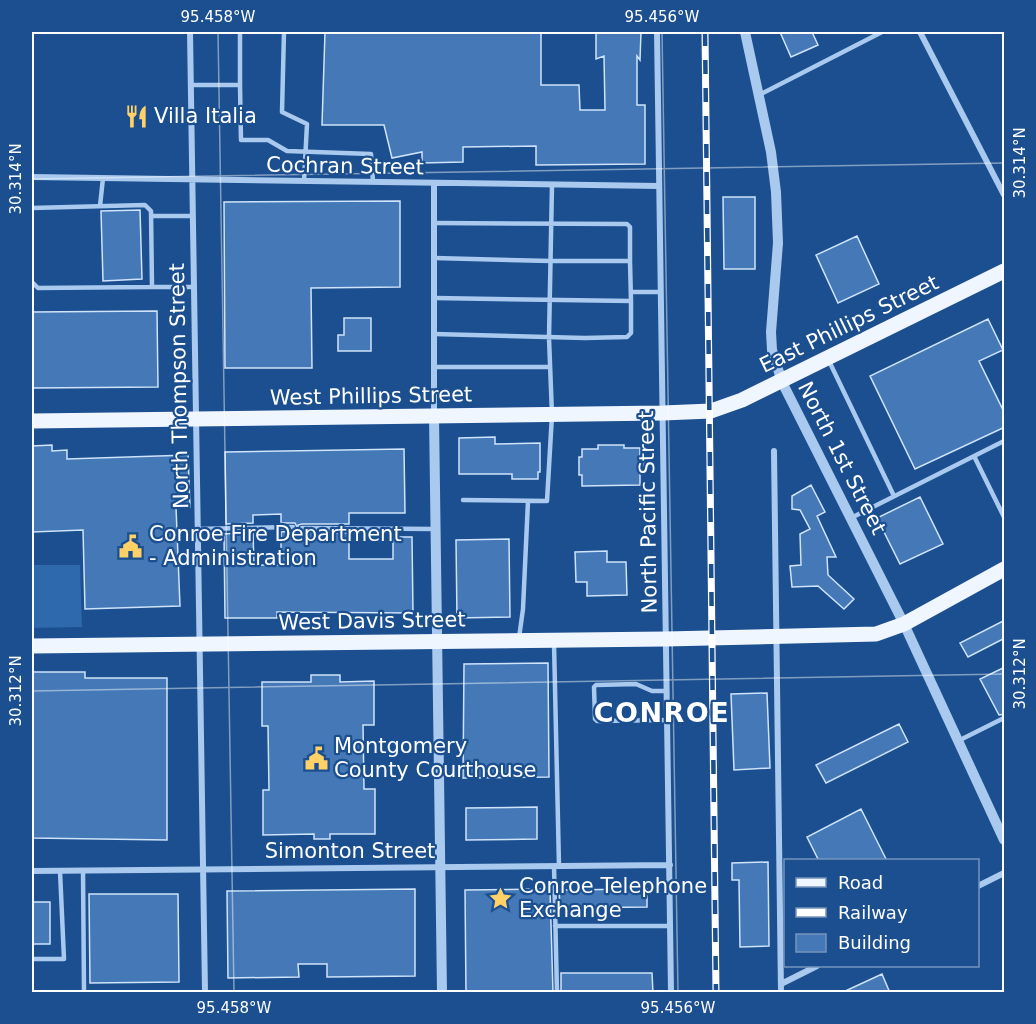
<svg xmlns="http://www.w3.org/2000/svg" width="1036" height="1024" viewBox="0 0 1036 1024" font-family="'DejaVu Sans',sans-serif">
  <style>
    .green { fill: #2e69ad }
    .building { fill: #4478b7; stroke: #cfe3fa; stroke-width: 1.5 }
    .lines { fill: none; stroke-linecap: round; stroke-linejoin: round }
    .service { stroke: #a9c9ee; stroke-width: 4.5 }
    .minor { stroke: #a9c9ee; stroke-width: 6 }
    .tertiary { stroke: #a9c9ee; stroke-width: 10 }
    .primary { stroke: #f0f6ff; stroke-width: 15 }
    .rail-casing { stroke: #fff; stroke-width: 7 }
    .rail { stroke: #1b4f8f; stroke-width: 4.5; stroke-dasharray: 14; stroke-linecap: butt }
    .ticks { fill: none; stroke: #fff; stroke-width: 1.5; stroke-opacity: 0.45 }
    .labels { text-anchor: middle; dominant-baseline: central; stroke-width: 4.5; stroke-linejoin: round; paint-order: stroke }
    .poi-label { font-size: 21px; fill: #fff; stroke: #1b4f8f; text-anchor: start }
    .street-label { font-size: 21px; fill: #fff; stroke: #1b4f8f }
    .district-label { font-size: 27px; font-weight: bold; letter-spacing: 1.5px; fill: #fff; stroke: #1b4f8f }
    .neatline { fill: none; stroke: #fff; stroke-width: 2 }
    .ticks-label { font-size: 15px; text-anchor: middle; fill: #fff }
  </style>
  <rect width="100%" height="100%" fill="#1b4f8f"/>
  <!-- green -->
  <path class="green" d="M32 565H80L82 627 32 628Z"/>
  <!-- building -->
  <path class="building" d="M325 32H541V85H579L580 110H605L604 56 596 59V32H641L640 60 637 56V105H645V164L536 165V146L463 147V162L422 163V152L392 158 384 125H322Z
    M780 32H812L818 45 791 57Z
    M723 197H755V269H724Z
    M400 201V287L311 288 312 368H225L224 202Z
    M140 210 142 279 103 281 101 211Z
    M857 236 879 284 838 303 816 255Z
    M157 311 158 387 32 388V312Z
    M344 318H371V351H338V335H344Z
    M988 319 1003 350 979 361 1005 414V427L915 469 870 376Z
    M495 437V444L540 443V472H538V479H512V474H459V438Z
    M52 445V451L67 450V459L188 455 190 507H176L180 606 85 609 83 530 32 532V446Z
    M598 445H624V448H640V457H644V473L640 474V485L582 486V475H579V457H582V449H598Z
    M404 449 405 513H349V524H302L298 525V529L302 532 349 533V559H393V537H412L413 613 277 612V618H225L224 534 253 532 254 565H281V532L294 531 297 527 295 523H281V514L253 515V523L226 524 225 452Z
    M811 485 825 512 817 516 836 557H827L828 575 854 599 844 609 818 586 792 587 790 566 801 565 800 534 810 529 800 510 792 509V496Z
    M920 497 943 544 900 564 877 518Z
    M509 539 510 617 457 618 456 540Z
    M607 551V562H626L627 595 587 596V582H576L575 552Z
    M1005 620V638L968 657 960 643Z
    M548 663 549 777 463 778 464 664Z
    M1005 667V714L999 715 980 679Z
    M32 672H85V678H167V840L32 838Z
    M311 675H340V682L374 681V725H363L364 789H375V834H330V839H314V834L263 835V790H269L268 726H262V682H311Z
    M767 693 770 768 734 770 731 694Z
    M899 724 908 742 826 783 816 765Z
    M537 807V839L466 840V808Z
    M861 809 887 861H819L807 837Z
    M768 862 769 946 740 947 739 880H732V863Z
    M415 889V976L327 977V964H298L299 977 228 978 227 891Z
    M544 889H550L553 993H466L465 890Z
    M647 889V907L560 908 559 890Z
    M89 894H178L179 982 90 983Z
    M32 902H50V944H32Z
    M561 973H652L653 993H561Z
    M882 974 890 993H841Z"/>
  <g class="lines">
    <!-- service -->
    <path class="service" d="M284 32 282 112 307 124 304 181
      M191 85H240V32
      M240 85 241 140H268L287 151 371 154 373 182
      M759 95 882 32
      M100 206 103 178
      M32 208 145 205 151 211 152 287 38 288 32 282
      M151 216H193
      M434 258 551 261H630V227L627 224 434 223
      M152 287H194
      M631 292H661
      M434 298 631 301 630 261
      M434 334 585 338 627 337 631 333V301
      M829 361 894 496
      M434 367H550
      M974 456 1004 517
      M463 500 547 501 552 415 549 338 552 185
      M851 518 1004 441
      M302 528 435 529
      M197 529 293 527
      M519 638 523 609 528 501
      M554 643 559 866
      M667 691H652L636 684 596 685 594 687 595 719 597 721 668 720
      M958 741 1004 718
      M554 866 557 992
      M83 870 84 992
      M555 926H670
      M32 959H64L60 871"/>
    <!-- minor -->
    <path class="minor" d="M190 32 205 992
      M657 32 671 992
      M920 32 1004 195
      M32 177 659 186
      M434 416V184
      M774 451 781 992
      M32 871 670 865
      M978 886 1004 873
      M781 984 817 966"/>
    <!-- tertiary -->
    <path class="tertiary" d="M745 32 771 152 776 192 778 243 771 332 772 350 782 382 904 624 1004 840
      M434 416 442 992"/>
    <!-- primary -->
    <path class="primary" d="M32 421 663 413 711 411 742 400 1004 271
      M32 646 666 639 876 634 904 624 1004 569"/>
    <defs>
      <path id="rail" d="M705 32 716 992"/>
    </defs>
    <!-- rail casing -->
    <use href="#rail" class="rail-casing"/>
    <!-- rail -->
    <use href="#rail" class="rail"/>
  </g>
  <!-- ticks -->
  <path class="ticks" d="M218 32 234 992M662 32 678 992M32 179 1004 163M32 691 1004 674"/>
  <!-- icons -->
  <defs>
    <symbol id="restaurant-bare" viewBox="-9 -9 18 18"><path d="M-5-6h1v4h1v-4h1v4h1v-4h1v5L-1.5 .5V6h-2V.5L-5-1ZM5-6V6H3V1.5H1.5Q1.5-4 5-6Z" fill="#ffd166" stroke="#1b4f8f" stroke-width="2.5" paint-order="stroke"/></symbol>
    <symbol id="civic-bare" viewBox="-9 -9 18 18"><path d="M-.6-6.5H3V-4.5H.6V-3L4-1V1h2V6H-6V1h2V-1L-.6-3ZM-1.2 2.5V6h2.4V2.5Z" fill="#ffd166" stroke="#1b4f8f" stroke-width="2.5" paint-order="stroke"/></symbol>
    <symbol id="sight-bare" viewBox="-9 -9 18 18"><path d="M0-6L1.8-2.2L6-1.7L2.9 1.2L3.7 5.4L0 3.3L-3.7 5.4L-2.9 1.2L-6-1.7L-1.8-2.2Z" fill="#ffd166" stroke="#1b4f8f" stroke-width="2.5" paint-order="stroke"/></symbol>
  </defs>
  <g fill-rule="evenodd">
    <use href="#restaurant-bare" x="120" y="100" width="33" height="33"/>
    <use href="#civic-bare" x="114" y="530" width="33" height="33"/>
    <use href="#civic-bare" x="300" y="742" width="33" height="33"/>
    <use href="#sight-bare" x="484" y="882" width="33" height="33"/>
  </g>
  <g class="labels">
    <!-- poi labels -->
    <g class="poi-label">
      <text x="154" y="116">Villa Italia</text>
      <text x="149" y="534">Conroe Fire Department<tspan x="149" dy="24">- Administration</tspan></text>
      <text x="334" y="746">Montgomery<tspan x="334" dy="24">County Courthouse</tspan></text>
      <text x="519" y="886">Conroe Telephone<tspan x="519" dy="24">Exchange</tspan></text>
    </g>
    <!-- street labels -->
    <g class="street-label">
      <text transform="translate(345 166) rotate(1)">Cochran Street</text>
      <text transform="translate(849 324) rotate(-26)">East Phillips Street</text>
      <text transform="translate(179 386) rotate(-91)">North Thompson Street</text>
      <text transform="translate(371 396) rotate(-1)">West Phillips Street</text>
      <text transform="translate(842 458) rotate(63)">North 1st Street</text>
      <text transform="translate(648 512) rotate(-91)">North Pacific Street</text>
      <text transform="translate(372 621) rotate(-1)">West Davis Street</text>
      <text x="350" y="851">Simonton Street</text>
    </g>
    <!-- district labels -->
    <g class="district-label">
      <text x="662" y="712">CONROE</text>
    </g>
  </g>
  <!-- border -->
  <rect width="1036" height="1024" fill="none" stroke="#1b4f8f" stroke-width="66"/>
  <!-- legend -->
  <rect x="784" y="859" width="195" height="108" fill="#1b4f8f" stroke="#7695bc" stroke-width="1.5"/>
  <rect x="796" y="878" width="30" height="9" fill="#f0f6ff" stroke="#7695bc" stroke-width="1.5"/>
  <text x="838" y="889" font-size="18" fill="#ffffff">Road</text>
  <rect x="796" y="908" width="30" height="9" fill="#ffffff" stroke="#7695bc" stroke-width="1.5"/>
  <text x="838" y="919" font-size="18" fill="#ffffff">Railway</text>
  <rect x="796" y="934" width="30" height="18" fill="#4478b7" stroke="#7695bc" stroke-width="1.5"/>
  <text x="838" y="949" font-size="18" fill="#ffffff">Building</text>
  <rect x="33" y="33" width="970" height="958" class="neatline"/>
  <g class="ticks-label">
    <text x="218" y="22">95.458°W</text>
    <text x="662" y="22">95.456°W</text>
    <text transform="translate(1020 163) rotate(-90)" y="5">30.314°N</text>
    <text transform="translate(16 179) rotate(-90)" y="5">30.314°N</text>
    <text transform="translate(1020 674) rotate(-90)" y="5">30.312°N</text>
    <text transform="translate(16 691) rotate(-90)" y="5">30.312°N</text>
    <text x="234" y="1013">95.458°W</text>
    <text x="678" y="1013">95.456°W</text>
  </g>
</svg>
